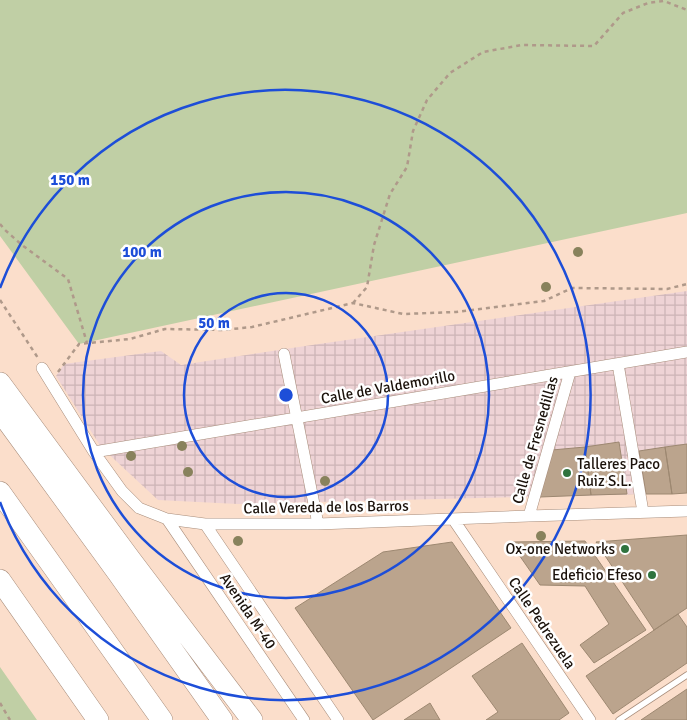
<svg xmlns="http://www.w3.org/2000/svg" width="687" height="720" viewBox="0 0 687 720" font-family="Signika,sans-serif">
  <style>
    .industrial { fill: url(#industrial-grid) }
    .green { fill: #c0cfa5 }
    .building { fill: #bba48d; stroke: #9d8871 }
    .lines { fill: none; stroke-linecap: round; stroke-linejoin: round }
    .service-casing { stroke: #a88d7b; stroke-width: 7 }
    .minor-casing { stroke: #a88d7b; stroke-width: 12 }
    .motorway-casing { stroke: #a88d7b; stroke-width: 22 }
    .path { stroke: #af998a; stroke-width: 2.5; stroke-dasharray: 4 4; stroke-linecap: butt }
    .service { stroke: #fff; stroke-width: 5.5 }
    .minor { stroke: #fff; stroke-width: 11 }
    .motorway { stroke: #fff; stroke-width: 21 }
    .tree { fill: #88825c }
    .ring { fill: none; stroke: #1d4ed8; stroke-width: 2.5 }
    .poi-dot { fill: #2f733e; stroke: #fff; stroke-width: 2 }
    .labels { text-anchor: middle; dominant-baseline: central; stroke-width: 5; stroke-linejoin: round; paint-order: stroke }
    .street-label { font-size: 15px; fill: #1a110a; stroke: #fff }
    .poi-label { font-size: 15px; fill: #1a110a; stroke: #fff; text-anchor: end }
    .centre { fill: #1d4ed8; stroke: #fff; stroke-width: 2.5 }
    .ring-label { font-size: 15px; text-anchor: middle; font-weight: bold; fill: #1d4ed8; stroke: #fff; stroke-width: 5; stroke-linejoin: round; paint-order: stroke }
  </style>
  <defs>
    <pattern id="industrial-grid" width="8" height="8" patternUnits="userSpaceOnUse" patternTransform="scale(1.25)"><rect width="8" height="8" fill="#eed3d5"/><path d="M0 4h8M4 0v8" fill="none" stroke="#ccb4b6"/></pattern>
  </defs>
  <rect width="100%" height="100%" fill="#fbdecb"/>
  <!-- industrial -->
  <path class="industrial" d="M687 291V493L238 504 158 500 101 447 56 376 64 364 161 351 181 365 312 345Z"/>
  <!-- green -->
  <path class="green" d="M0 0H687V213L79 344 0 236Z
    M0 667 37 720H0Z"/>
  <!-- building -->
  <path class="building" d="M619 442 627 494 591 495 585 447Z
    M687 444V493L672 494 665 447Z
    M585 447 591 495 540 497 552 450Z
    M665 447 672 494H646L639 451Z
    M687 535V608L654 630 596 542Z
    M585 541 646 630 594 663 580 645 609 624 585 586 540 585 510 542Z
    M452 542 511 628 373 720 295 608 383 552Z
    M678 614 687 627V663L613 714 586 676Z
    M522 643 569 713 559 720H486L498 712 472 676Z
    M687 689V720H641Z
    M430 703 440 720H404Z"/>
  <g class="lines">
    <defs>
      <path id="service" d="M619 720 687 675"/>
      <path id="minor" d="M284 354 318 524
        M618 364 643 512
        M42 368 94 452 122 491 139 508 167 519 205 524H318L529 516 687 511
        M94 452 687 352
        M529 516 570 372
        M167 519 304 720
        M453 519 590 720
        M205 524 338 720"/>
      <path id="motorway" d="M0 383 130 559 252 720
        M0 411 118 573 222 720
        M0 492 162 720
        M0 580 98 720"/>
    </defs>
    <!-- service casing -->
    <use href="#service" class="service-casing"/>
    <!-- minor casing -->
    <use href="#minor" class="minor-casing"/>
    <!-- motorway casing -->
    <use href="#motorway" class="motorway-casing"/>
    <!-- path -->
    <path class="path" d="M0 224 5 230 22 245 68 279 87 343
      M0 300 38 358
      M353 303 367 287 374 245 390 194 407 167 413 131 427 100 450 73 483 52 522 45 594 46 623 13 648 3 664 1 687 10
      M58 372 79 344 130 339 165 329 223 330 252 327 353 303 403 314 456 312 544 301 572 288 667 289 687 284
      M0 703 10 720"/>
    <!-- service -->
    <use href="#service" class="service"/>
    <!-- minor -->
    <use href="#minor" class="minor"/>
    <!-- motorway -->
    <use href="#motorway" class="motorway"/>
  </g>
  <!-- trees -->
  <g class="tree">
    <circle cx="578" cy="252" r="5"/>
    <circle cx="546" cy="287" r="5"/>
    <circle cx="182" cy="446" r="5"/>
    <circle cx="131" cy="456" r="5"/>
    <circle cx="188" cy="472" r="5"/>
    <circle cx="325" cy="481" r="5"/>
    <circle cx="541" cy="536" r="5"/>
    <circle cx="238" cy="541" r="5"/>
  </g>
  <!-- distance rings -->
  <g class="ring">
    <circle cx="286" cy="395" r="102"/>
    <circle cx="286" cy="395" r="203"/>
    <path d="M0 288A305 305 0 1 1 0 502"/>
  </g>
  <!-- markers -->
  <g class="poi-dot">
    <circle cx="567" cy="473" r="5"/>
    <circle cx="625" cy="549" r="5"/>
    <circle cx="652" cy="575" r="5"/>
  </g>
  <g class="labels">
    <!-- street labels -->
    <g class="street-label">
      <text transform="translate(388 387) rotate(-10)">Calle de Valdemorillo</text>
      <text transform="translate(535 440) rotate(-74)">Calle de Fresnedillas</text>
      <text transform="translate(326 507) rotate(-1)">Calle Vereda de los Barros</text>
      <text transform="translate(248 611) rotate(56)">Avenida M-40</text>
      <text transform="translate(542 623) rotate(56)">Calle Pedrezuela</text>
    </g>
    <!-- poi labels -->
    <g class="poi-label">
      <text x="577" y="464" text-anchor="start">Talleres Paco<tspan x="577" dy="17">Ruiz S.L.</tspan></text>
      <text x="615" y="549">Ox-one Networks</text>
      <text x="642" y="575">Edeficio Efeso</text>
    </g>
  </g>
  <circle cx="286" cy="395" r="8" class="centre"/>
  <g class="ring-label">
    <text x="70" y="185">150 m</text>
    <text x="142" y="257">100 m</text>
    <text x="214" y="328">50 m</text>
  </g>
</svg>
